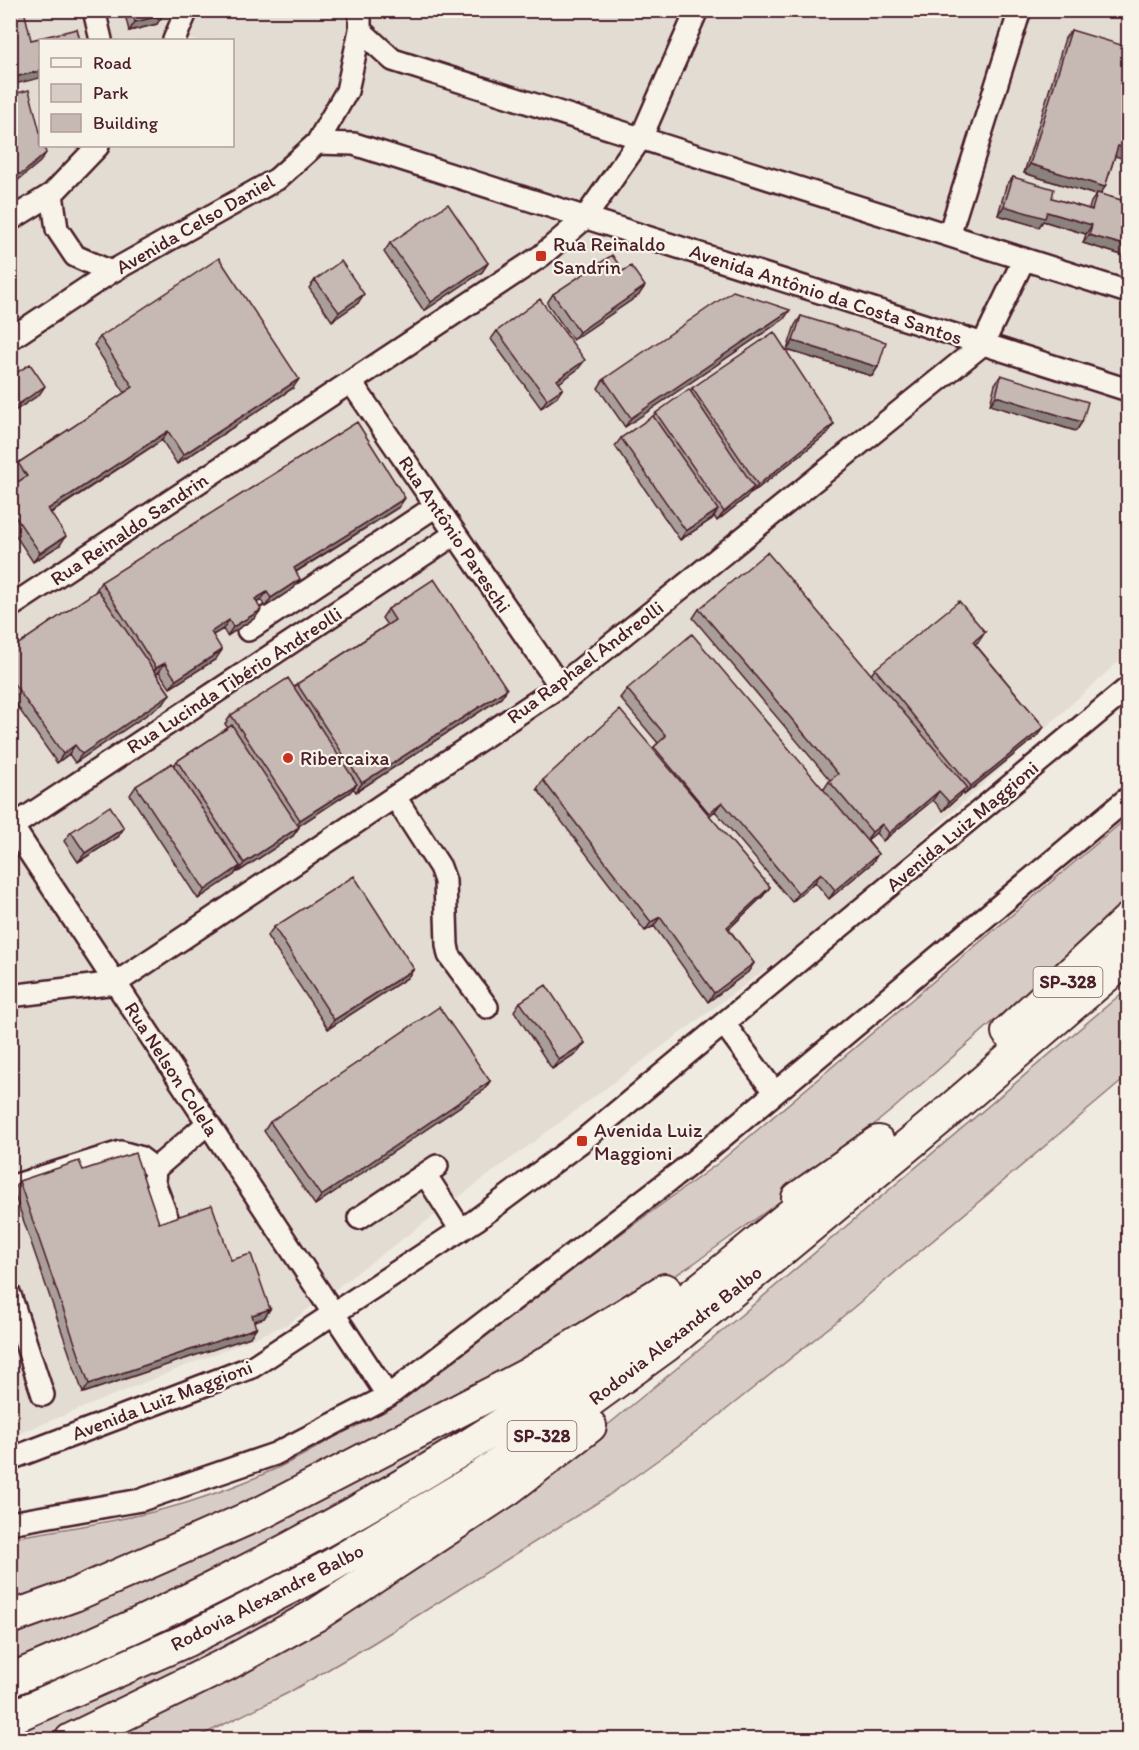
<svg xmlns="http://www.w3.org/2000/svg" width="1139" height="1750" viewBox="0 0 1139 1750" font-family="Itim,sans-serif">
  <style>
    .built { fill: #e3dcd2; fill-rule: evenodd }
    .green { fill: #d8cdc6; stroke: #917678; stroke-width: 1.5 }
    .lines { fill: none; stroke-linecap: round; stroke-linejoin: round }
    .minor-casing { stroke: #4a1f2b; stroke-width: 26 }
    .highway-casing { stroke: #4a1f2b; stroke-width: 36 }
    .minor { stroke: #f7f3e8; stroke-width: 21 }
    .highway { stroke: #f7f3e8; stroke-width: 32 }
    .wall { fill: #aa9e9a; stroke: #4a1f2b; stroke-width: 1.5 }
    .shaded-wall { fill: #8b817d; stroke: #4a1f2b; stroke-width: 1.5 }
    .building { fill: #c6b8b3; stroke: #4a1f2b; stroke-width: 1.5 }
    .poi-dot { fill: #c8321e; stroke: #f7f3e8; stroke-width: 2 }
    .labels { text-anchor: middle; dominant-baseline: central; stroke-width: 4.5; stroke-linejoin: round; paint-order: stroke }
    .shield { fill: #f7f3e8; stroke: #7e5f64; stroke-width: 1.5 }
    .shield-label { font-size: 18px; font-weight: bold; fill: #4a1f2b }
    .street-label { font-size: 20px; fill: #4a1f2b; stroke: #f7f3e8 }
    .poi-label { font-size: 20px; fill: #4a1f2b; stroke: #f7f3e8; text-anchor: start }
  </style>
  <rect width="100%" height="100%" fill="#f0ebe0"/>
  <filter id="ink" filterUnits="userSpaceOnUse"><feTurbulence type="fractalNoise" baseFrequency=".0167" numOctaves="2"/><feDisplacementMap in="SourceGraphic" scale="12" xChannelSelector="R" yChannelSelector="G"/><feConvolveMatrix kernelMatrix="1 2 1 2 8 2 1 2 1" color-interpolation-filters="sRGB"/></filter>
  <g filter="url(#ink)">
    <!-- built -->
    <path class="built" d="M11 11H1128V653L838 916 288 1324 11 1437ZM40 40H232V146H40Z"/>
    <!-- green -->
    <path class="green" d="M1128 817V904L893 1109 782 1200 693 1264 622 1310 280 1493 11 1611V1538C69 1528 129 1520 186 1503 227 1490 268 1474 305 1454 336 1438 365 1417 395 1398L717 1164Z
      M1128 988V1076L841 1318 712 1421 605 1498 375 1642 288 1693 194 1739 89 1740 587 1442 721 1332Z
      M524 1395 297 1527 129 1610 11 1662V1631Z
      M369 1565 210 1663 51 1739 11 1740V1735C129 1683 246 1630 359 1567Z"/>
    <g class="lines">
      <defs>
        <path id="minor" d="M94 10 101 40
          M360 30 393 60 1128 292
          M174 40 187 10
          M317 143 354 144 1128 390
          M52 194 57 229 75 256 111 272
          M10 220 52 194 98 146
          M949 235 1020 10
          M10 339 111 272 277 179 317 143 347 91 360 30V10
          M351 382 560 686
          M10 607 541 256 585 218 641 138 697 10
          M248 630 436 506
          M395 797 440 867 445 881 447 945 449 955 487 1007
          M10 823 388 1396
          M13 826 455 534
          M10 996 116 983 560 686 983 344 1024 259
          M725 1025 775 1093
          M425 1174 461 1230
          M10 1187 121 1152 139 1157 155 1169
          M359 1218 437 1166
          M169 1223 154 1182 155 1169 208 1123
          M10 1295 43 1395
          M10 1459 252 1367 476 1220 582 1141 1128 688
          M10 1523 141 1500 275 1454 388 1396 684 1169 1128 798"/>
        <path id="highway" d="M1008 1032 1128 920
          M798 1198 878 1142
          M10 1618 74 1595 265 1511 527 1375 665 1290
          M10 1680C191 1606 365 1514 529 1407 576 1377 623 1347 668 1314 720 1275 769 1232 820 1191
          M10 1718 187 1640 329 1567 472 1482 537 1439 667 1345 942 1117 1128 957
          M71 1740 227 1664 316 1615 508 1489 590 1426"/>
      </defs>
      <!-- minor casing -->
      <use href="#minor" class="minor-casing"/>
      <!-- highway casing -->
      <use href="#highway" class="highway-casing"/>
      <!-- minor -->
      <use href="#minor" class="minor"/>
      <!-- highway -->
      <use href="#highway" class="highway"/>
    </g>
    <!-- wall -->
    <path class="wall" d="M124 10H162L157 24 129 31Z
      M1071 30 1115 156 1105 187 1100 194 1128 202V257L1083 243 1086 234 1043 221 1039 227 998 215 1006 186 1013 177 1052 198 1089 209 1091 202 1096 195 1024 173 1065 38Z
      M390 243 488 263 482 272 424 311 384 252Z
      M623 271 639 295 573 340 547 303 553 294Z
      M315 280 358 303 332 321 309 288Z
      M801 316 878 367 872 376 787 350 795 325Z
      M784 319 625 427 598 388 604 379Z
      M497 331 578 369 559 383 557 397 541 408 491 339Z
      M100 337 293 388 177 464 162 440 51 513 60 545 33 562 10 527V487L18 482 12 472 18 463 125 393 94 345Z
      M1001 375 1082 422 1076 431 990 405 995 384Z
      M692 388 834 424 828 433 752 493 751 492 748 496 717 521 714 516 712 519 680 540 615 446 621 438 653 416 656 413 690 391Z
      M399 507 296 572 294 588 265 607 261 600 257 603 255 618 227 636 223 629 213 635 216 659 170 688 159 672 156 673 170 694 164 703 75 763 69 754 57 763 10 696V650L95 592 101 582Z
      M388 609 507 689 501 698 356 792 353 788 350 792 298 826 299 827 293 836 238 872 237 871 234 875 198 899 130 795 136 786 174 765 177 761 228 728 225 724 231 715 294 688 297 684 387 625 382 618Z
      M699 609 871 675 875 669 985 632 979 641 975 644 1044 727 1037 736 964 795 963 793 960 796 943 811 933 800 883 841 876 833 867 840 878 854 872 863 829 899 815 882 792 902 715 811 709 816 770 887 763 896 729 929 754 963 748 972 708 1002 654 926 645 931 537 789 543 780 652 749 658 743 620 698 627 689 824 789 830 780 693 618Z
      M71 832 118 837 78 862 64 841Z
      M274 927 414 969 407 978 328 1029 267 936Z
      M520 1002 585 1043 578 1052 552 1069 514 1011Z
      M490 1081 484 1090 315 1205 264 1131 270 1122Z
      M83 1170 159 1223 231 1260 270 1309 264 1318 254 1321 250 1337 83 1393 13 1190 19 1181Z"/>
    <!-- shaded-wall -->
    <path class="shaded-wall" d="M163 15 157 24 129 31 135 22Z
      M40 71V78L10 85V78Z
      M1118 146 1128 149V160L1112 155Z
      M46 153 40 162 16 182 10 183V176Z
      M1030 164 1105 187 1099 196 1024 173Z
      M1004 206 1047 212 1092 225 1086 234 1043 221 1039 227 998 215Z
      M1089 235 1128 246V257L1083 243Z
      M488 263 482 272 424 311 431 302Z
      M645 286 639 295 573 340 579 332Z
      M364 294 358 303 332 321 339 312Z
      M790 310 784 319 625 427 631 418Z
      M793 341 878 367 872 376 787 350Z
      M585 360 578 369 551 389 557 380Z
      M299 379 293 388 177 464 183 455Z
      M45 386 39 395 10 414V410Z
      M563 388 557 397 541 408 547 399Z
      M996 396 1082 422 1076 431 990 405Z
      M834 424 828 433 752 493 758 485Z
      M168 431 162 440 42 518 48 509Z
      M754 487 748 496 717 521 724 512Z
      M405 498 399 507 287 577 294 568Z
      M718 510 712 519 680 540 686 531Z
      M66 536 60 545 33 562 40 553Z
      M300 579 294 588 265 607 271 598Z
      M267 592 261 600 248 608 255 599Z
      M261 610 255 618 227 636 233 627Z
      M229 620 223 629 204 640 211 632Z
      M985 632 979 641 967 651 973 642Z
      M222 650 216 659 170 688 176 680Z
      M165 663 159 672 150 677 156 668Z
      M507 689 501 698 356 792 362 783Z
      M170 694 164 703 75 763 82 754Z
      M1044 727 1037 736 964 795 971 786Z
      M75 745 69 754 57 763 63 754Z
      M357 784 350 792 294 829 300 820Z
      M967 787 960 796 943 811 949 802Z
      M939 791 933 800 883 841 889 833Z
      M722 802 715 811 703 821 709 813Z
      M882 824 876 833 866 841 872 832Z
      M299 827 293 836 238 872 244 863Z
      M124 828 118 837 78 862 85 853Z
      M878 854 872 863 829 899 835 890Z
      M240 866 234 875 198 899 205 890Z
      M821 873 815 882 792 902 798 893Z
      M770 887 763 896 721 936 727 927Z
      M660 917 654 926 645 931 651 922Z
      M754 963 748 972 708 1002 714 993Z
      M414 969 407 978 328 1029 334 1020Z
      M585 1043 578 1052 552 1069 559 1060Z
      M490 1081 484 1090 315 1205 321 1196Z
      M270 1309 264 1318 245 1324 252 1315Z
      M256 1328 250 1337 83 1393 89 1384Z"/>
    <!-- building -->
    <path class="building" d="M10 10H24L31 40 77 29 80 40H40V71L10 78Z
      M132 10H162L163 15 135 22Z
      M1071 30 1128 47V149L1118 146 1105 187 1030 164Z
      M29 90 40 132V146H44L46 153 23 173 10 176V95Z
      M1013 177 1054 189 1052 198 1092 210 1097 193 1128 202V246L1089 235 1092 225 1047 212 1045 218 1004 206Z
      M448 204 488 263 431 302 390 243Z
      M612 255 623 271 631 266 645 286 579 332 553 294Z
      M219 258 299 379 183 455 168 431 48 509 66 536 40 553 10 509V487L27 476 18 463 133 387 100 337Z
      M341 261 364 294 339 312 315 280Z
      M733 291 790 310 631 418 604 379Z
      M540 299 585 360 557 380 563 388 547 399 497 331Z
      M801 316 886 342 878 367 793 341Z
      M774 332 834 424 758 485 692 388Z
      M30 364 45 386 10 410V377Z
      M1001 375 1088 402 1082 422 996 396Z
      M689 389 754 487 724 512 656 413Z
      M653 416 718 510 686 531 621 438Z
      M357 422 405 498 294 568 300 579 271 598 267 592 255 599 261 610 233 627 229 620 211 632 222 650 176 680 165 663 156 668 101 582Z
      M767 552 967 787 949 802 939 791 889 833 882 824 872 832 829 781 838 774 699 609Z
      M434 579 507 689 362 783 297 684 395 620 388 609Z
      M98 590 170 694 82 754 75 745 63 754 10 678V650Z
      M959 601 985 632 973 642 1044 727 971 786 875 669Z
      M692 634 878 854 835 890 821 873 798 893 722 802 709 813 654 747 666 736 627 689Z
      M288 678 357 784 300 820 231 715Z
      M620 710 770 887 727 927 754 963 714 993 660 917 651 922 543 780Z
      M232 725 299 827 244 863 177 761Z
      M172 763 240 866 205 890 136 786Z
      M110 806 124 828 85 853 71 832Z
      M354 876 414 969 334 1020 274 927Z
      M546 985 585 1043 559 1060 520 1002Z
      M439 1007 490 1081 321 1196 270 1122Z
      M135 1153 159 1223 212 1205 231 1260 251 1254 270 1309 252 1315 256 1328 89 1384 19 1181 79 1161 83 1170Z"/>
  </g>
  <!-- markers -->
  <g class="poi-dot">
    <rect x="535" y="250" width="12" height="12" rx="3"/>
    <circle cx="288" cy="758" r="6"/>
    <rect x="576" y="1135" width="12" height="12" rx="3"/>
  </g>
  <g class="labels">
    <!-- shield labels -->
    <g class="shield">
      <rect x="1033.5" y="967" width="69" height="30" rx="4.5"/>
      <rect x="507.5" y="1421" width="69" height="30" rx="4.5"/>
    </g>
    <g class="shield-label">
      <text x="1068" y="982">SP-328</text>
      <text x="542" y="1436">SP-328</text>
    </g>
    <!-- street labels -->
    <g class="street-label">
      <text transform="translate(195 224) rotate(-30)">Avenida Celso Daniel</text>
      <text transform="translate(826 294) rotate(18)">Avenida Antônio da Costa Santos</text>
      <text transform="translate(129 529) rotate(-34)">Rua Reinaldo Sandrin</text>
      <text transform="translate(455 534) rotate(56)">Rua Antônio Pareschi</text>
      <text transform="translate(585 662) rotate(-37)">Rua Raphael Andreolli</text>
      <text transform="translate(234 680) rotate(-33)">Rua Lucinda Tibério Andreolli</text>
      <text transform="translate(962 826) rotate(-40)">Avenida Luiz Maggioni</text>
      <text transform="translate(172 1069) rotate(57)">Rua Nelson Colela</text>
      <text transform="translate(675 1335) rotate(-38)">Rodovia Alexandre Balbo</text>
      <text transform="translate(162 1400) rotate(-21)">Avenida Luiz Maggioni</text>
      <text transform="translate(267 1597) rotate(-27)">Rodovia Alexandre Balbo</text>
    </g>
    <!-- poi labels -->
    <g class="poi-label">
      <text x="553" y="244">Rua Reinaldo<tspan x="553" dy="23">Sandrin</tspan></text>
      <text x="300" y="758">Ribercaixa</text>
      <text x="594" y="1130">Avenida Luiz<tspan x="594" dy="23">Maggioni</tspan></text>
    </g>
  </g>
  <!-- margin -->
  <rect width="1139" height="1750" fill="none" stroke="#f7f3e8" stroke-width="36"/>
  <rect x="18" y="18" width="1103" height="1714" fill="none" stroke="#4a1f2b" stroke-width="2" filter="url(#ink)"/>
  <!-- legend -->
  <rect x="39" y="39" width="195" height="108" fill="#f7f3e8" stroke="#b29e9c" stroke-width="1.5"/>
  <rect x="51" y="58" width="30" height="9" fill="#f7f3e8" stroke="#b29e9c" stroke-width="1.5"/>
  <text x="93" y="69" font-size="18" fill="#4a1f2b">Road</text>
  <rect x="51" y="84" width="30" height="18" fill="#d8cdc6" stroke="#b29e9c" stroke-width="1.5"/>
  <text x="93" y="99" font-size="18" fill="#4a1f2b">Park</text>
  <rect x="51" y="114" width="30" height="18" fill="#c6b8b3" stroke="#b29e9c" stroke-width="1.5"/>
  <text x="93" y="129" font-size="18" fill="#4a1f2b">Building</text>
</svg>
